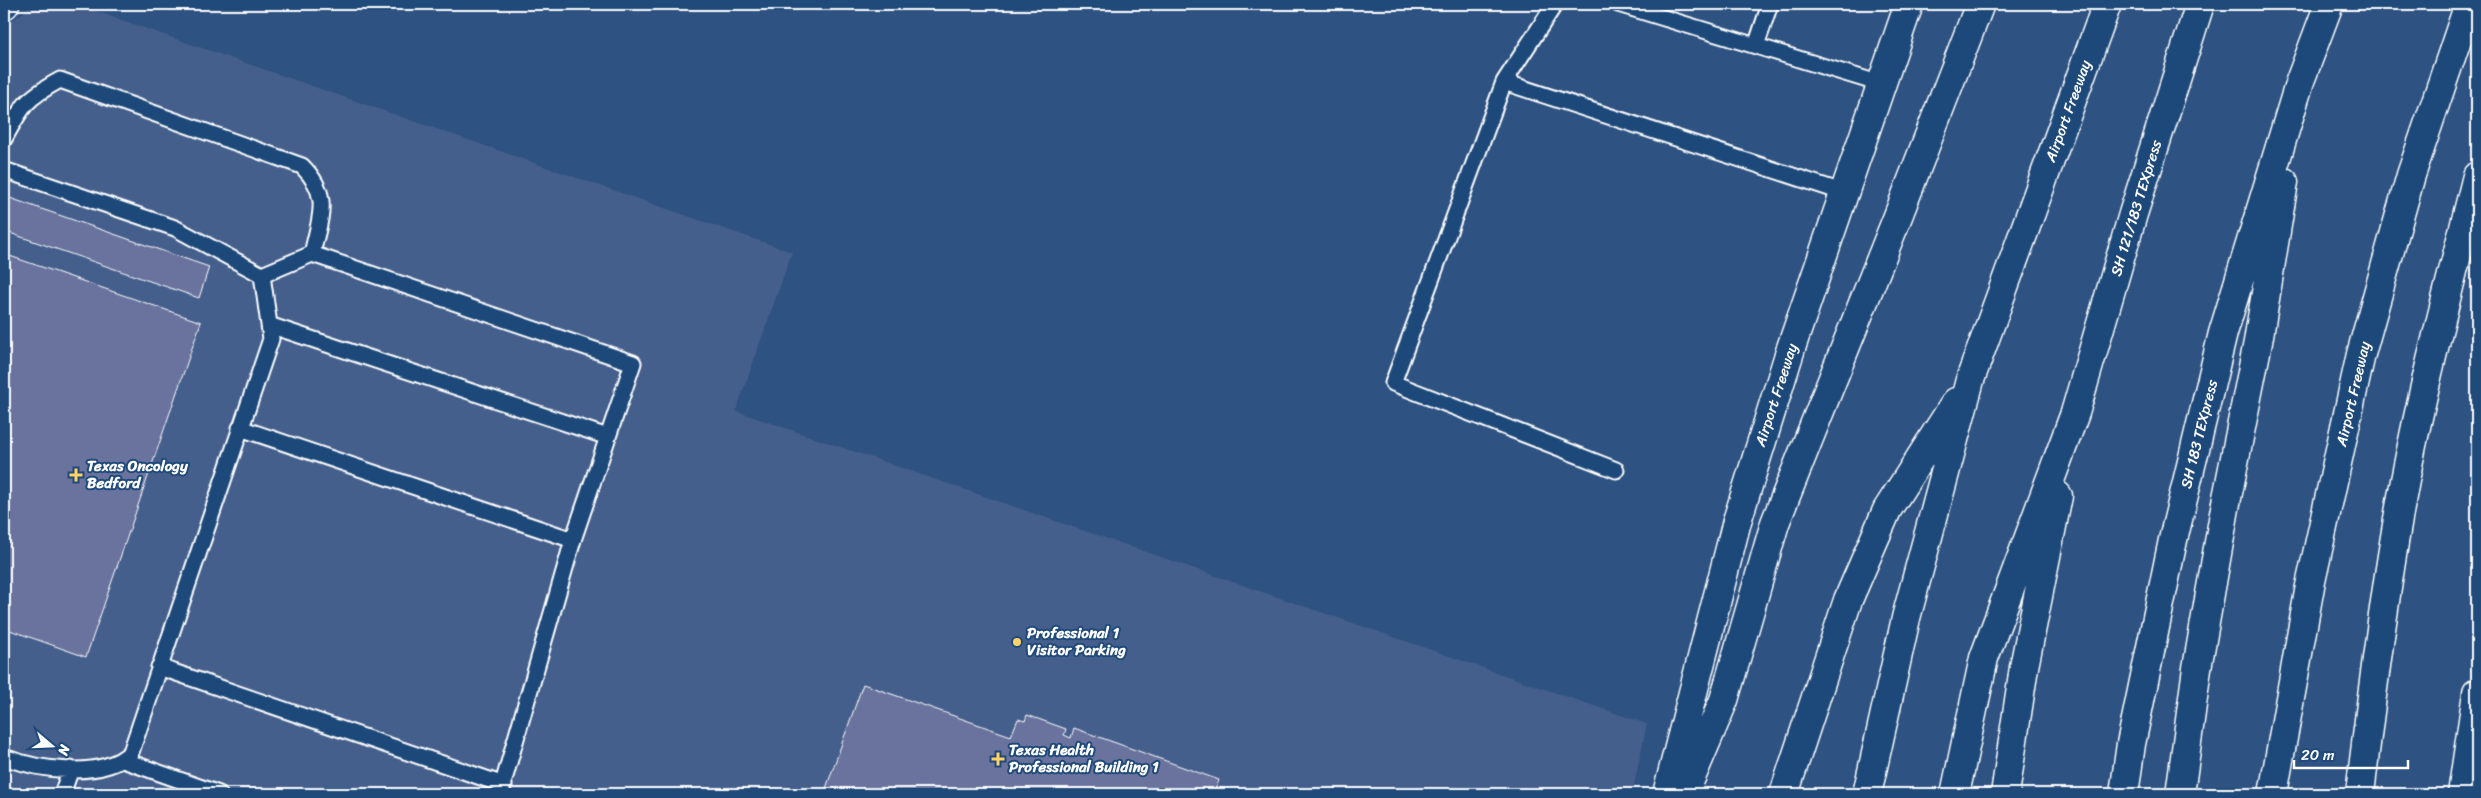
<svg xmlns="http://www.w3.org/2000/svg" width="2481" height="798" viewBox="0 0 2481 798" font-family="Sriracha,sans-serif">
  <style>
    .built { fill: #445f8c }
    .building { fill: #69739e; stroke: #fff }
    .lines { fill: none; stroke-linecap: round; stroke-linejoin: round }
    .service-casing { stroke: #fff; stroke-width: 19 }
    .tertiary-casing { stroke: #fff; stroke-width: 31 }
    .secondary-casing { stroke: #fff; stroke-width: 31 }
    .motorway-casing { stroke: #fff; stroke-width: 31 }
    .service { stroke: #1f4a7a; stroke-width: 15 }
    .tertiary { stroke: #1f4a7a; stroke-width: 28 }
    .secondary { stroke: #1f4a7a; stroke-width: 28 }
    .motorway { stroke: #1f4a7a; stroke-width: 28 }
    .poi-dot { fill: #ffd166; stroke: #1f4a7a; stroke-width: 2 }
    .labels { text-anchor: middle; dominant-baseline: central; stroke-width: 4; stroke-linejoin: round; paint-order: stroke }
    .street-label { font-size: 15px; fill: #fff; stroke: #1f4a7a }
    .poi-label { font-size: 15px; font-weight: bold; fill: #fff; stroke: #1f4a7a; text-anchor: start }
  </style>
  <rect width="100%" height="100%" fill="#2e5281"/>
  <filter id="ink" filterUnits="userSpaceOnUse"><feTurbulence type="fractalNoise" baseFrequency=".02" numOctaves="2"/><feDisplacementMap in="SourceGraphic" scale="10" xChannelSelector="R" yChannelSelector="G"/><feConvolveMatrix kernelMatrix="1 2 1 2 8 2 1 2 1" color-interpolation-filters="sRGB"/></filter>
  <g filter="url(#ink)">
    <!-- built -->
    <path class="built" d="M34 4H75L792 252 736 411 1647 724 1632 794H4V27Z"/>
    <!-- building -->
    <path class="building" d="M4 196 209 267 199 298 4 231Z
      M4 254 201 322 86 657 4 628Z
      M863 684 1011 736 1018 719 1025 721 1027 715 1066 729 1064 735 1071 738 1074 728 1219 780 1214 794H824Z"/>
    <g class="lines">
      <defs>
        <path id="service" d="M1618 4 1881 84
          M1756 46 1770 4
          M1504 82 1555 4
          M4 139C22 106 25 99 60 80L302 166C332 196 320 217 312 254
          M4 170 175 228 262 275 271 339 131 752C103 780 38 770 4 757
          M262 275 312 254 633 363 573 540 500 794
          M269 325 608 437
          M240 428 573 540
          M1616 470 1393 383 1504 82 1845 193
          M159 667 504 785
          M123 760 219 794
          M62 794 71 769"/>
        <path id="tertiary" d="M4 5 5 4"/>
        <path id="secondary" d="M1667 794 1737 521 1791 348 1909 4"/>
        <path id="motorway" d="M1684 794 1724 700 1775 523 1898 216 1980 4
          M1784 794 1848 600 1887 510 1956 402
          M1867 794 1906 618 1970 380 2107 4
          M1955 794 1984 658 2075 413 2133 214 2200 4
          M2005 794 2024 667 2058 496
          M2124 794 2131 744 2173 540 2223 333 2300 81 2329 4
          M2180 794 2197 668 2225 508 2258 342 2284 182
          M2273 794 2310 586 2361 354 2411 175 2469 4
          M2360 794C2371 700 2383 606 2399 513 2419 399 2449 288 2477 176
          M2462 794 2477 693"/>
      </defs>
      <!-- service casing -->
      <use href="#service" class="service-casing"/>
      <!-- tertiary casing -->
      <use href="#tertiary" class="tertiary-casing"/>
      <!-- secondary casing -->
      <use href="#secondary" class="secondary-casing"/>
      <!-- motorway casing -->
      <use href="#motorway" class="motorway-casing"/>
      <!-- service -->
      <use href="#service" class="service"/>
      <!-- tertiary -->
      <use href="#tertiary" class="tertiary"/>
      <!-- secondary -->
      <use href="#secondary" class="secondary"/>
      <!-- motorway -->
      <use href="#motorway" class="motorway"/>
    </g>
  </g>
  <!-- markers -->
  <g class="poi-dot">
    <path d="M73.5 467.5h5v5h5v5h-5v5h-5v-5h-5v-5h5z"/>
    <circle cx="1017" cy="642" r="5"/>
    <path d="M995.5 751.5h5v5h5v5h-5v5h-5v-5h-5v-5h5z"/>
  </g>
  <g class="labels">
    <!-- street labels -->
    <g class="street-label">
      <text transform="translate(2068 111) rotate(-70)">Airport Freeway</text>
      <text transform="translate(2136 208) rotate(-73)">SH 121/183 TEXpress</text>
      <text transform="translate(2353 394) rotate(-77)">Airport Freeway</text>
      <text transform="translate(1776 395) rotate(-72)">Airport Freeway</text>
      <text transform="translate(2199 434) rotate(-76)">SH 183 TEXpress</text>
    </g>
    <!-- poi labels -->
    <g class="poi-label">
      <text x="87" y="466">Texas Oncology<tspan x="87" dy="17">Bedford</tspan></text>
      <text x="1027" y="633">Professional 1<tspan x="1027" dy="17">Visitor Parking</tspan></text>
      <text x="1009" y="750">Texas Health<tspan x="1009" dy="17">Professional Building 1</tspan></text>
    </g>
  </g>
  <!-- margin -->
  <rect width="2481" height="798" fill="none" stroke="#1f4a7a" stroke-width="20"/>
  <rect x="10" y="10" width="2461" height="778" fill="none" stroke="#fff" stroke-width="2" filter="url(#ink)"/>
  <!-- north arrow -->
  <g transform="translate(52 746) rotate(109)" stroke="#1f4a7a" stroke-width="4" paint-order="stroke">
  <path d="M0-4L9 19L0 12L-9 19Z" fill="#ffffff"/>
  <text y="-8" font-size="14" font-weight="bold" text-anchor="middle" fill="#ffffff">N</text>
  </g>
  <!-- scale -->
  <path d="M2294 760v8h114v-8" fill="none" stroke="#ffffff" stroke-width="2.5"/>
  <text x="2301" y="760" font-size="15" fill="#ffffff" stroke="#1f4a7a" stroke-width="4" paint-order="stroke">20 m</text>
</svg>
